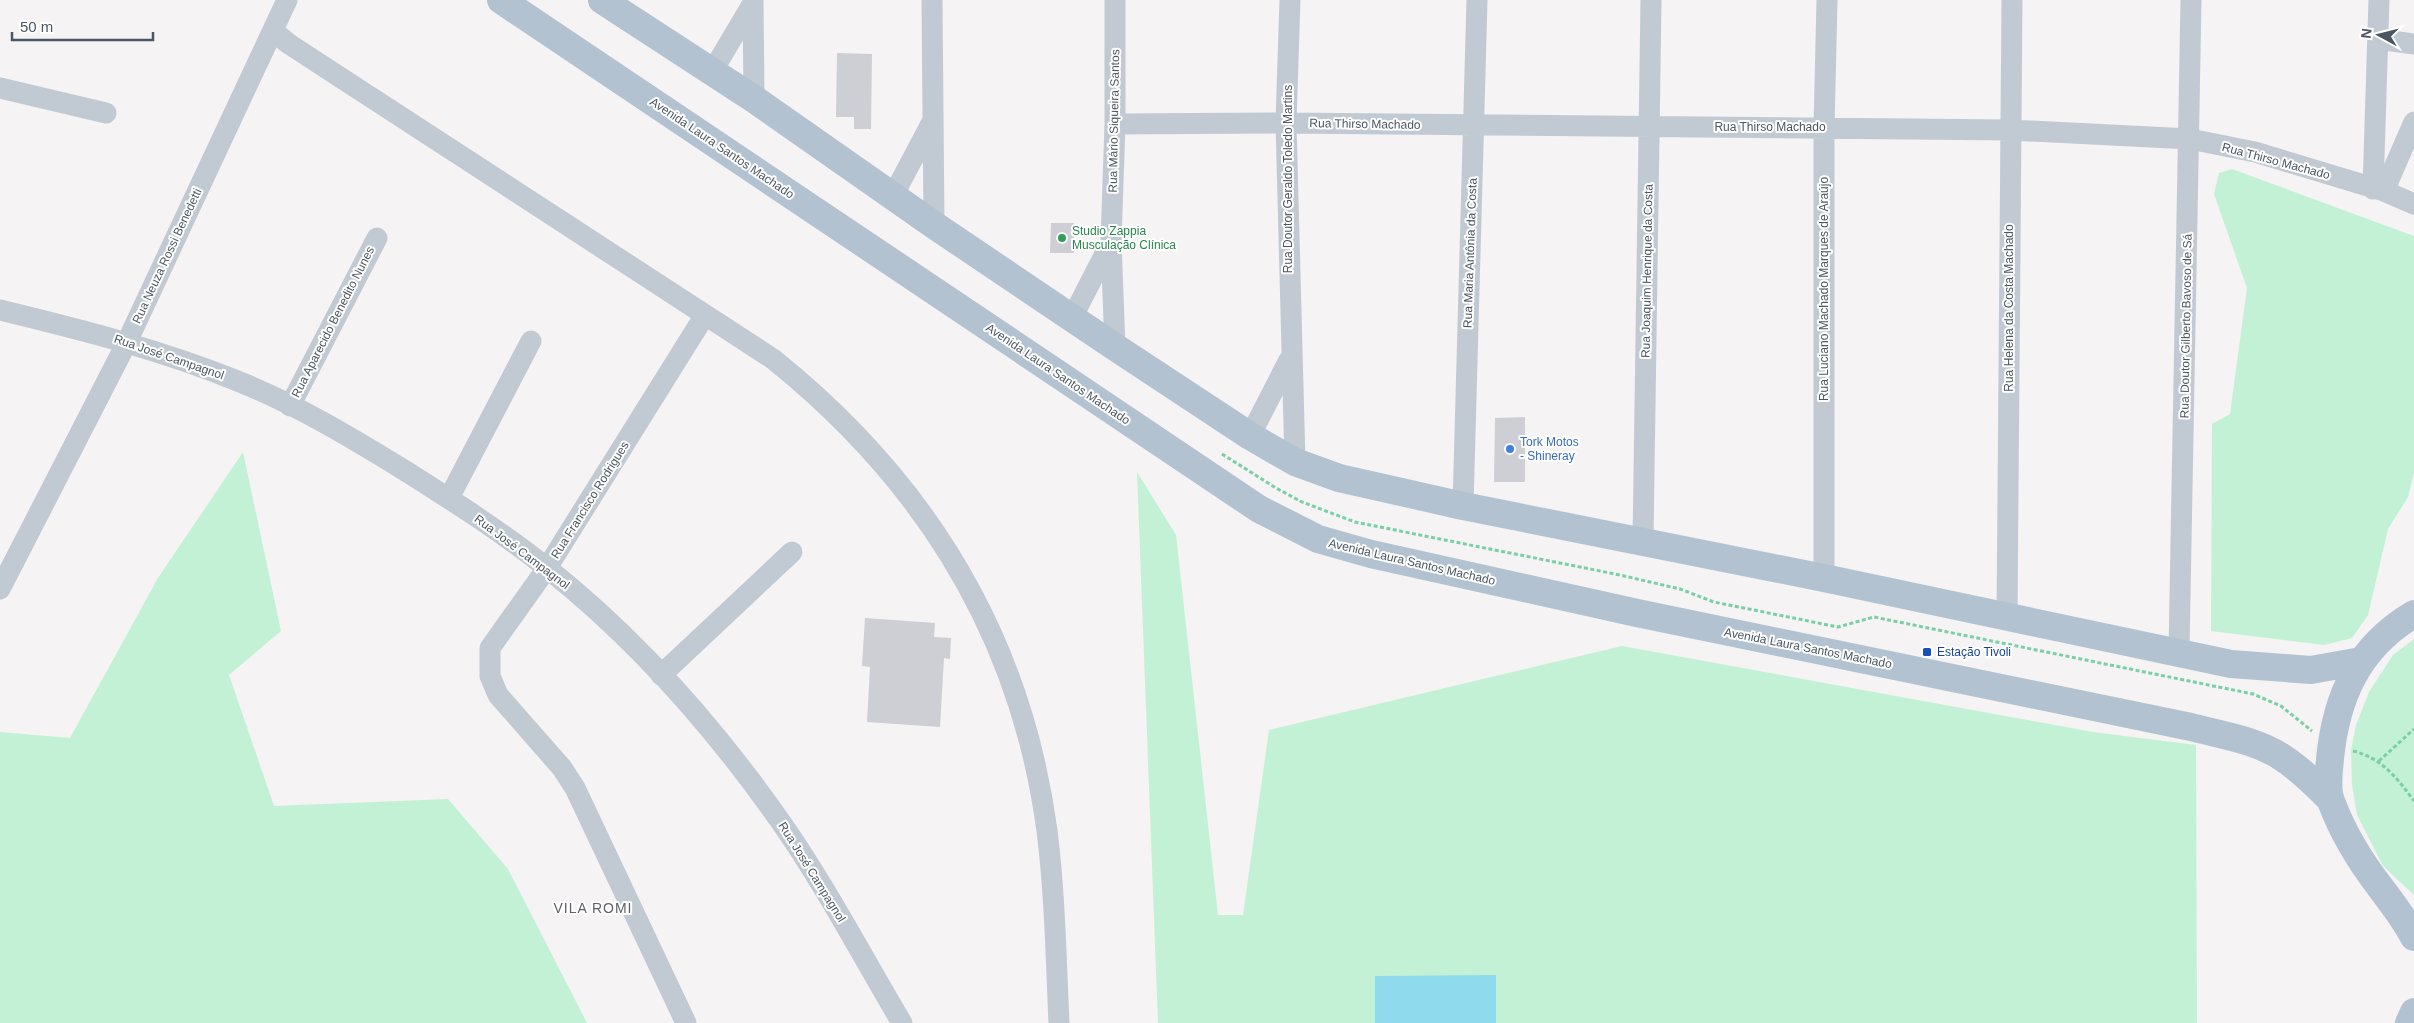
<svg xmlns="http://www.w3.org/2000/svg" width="2414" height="1023" viewBox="0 0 2414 1023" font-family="Arial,sans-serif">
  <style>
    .green { fill: #c3f1d5 }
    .water { fill: #90daee }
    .building { fill: #cdcfd5 }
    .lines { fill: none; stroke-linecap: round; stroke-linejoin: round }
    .path { stroke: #7ad0a6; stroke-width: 3; stroke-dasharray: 4 2.5; stroke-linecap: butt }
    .minor { stroke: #c1cad2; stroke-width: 21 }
    .major { stroke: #b3c2d1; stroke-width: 28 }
    .leisure-dot { fill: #2e9e5b; stroke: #fff; stroke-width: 2 }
    .shop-dot { fill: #3f7fe0; stroke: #fff; stroke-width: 2 }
    .transit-dot { fill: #1a4fb4; stroke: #fff; stroke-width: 2 }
    .labels { text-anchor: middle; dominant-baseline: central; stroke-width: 4; stroke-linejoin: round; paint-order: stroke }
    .street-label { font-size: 12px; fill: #4a5661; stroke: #fff }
    .leisure-label { font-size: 12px; fill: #27864d; stroke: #fff; text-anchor: start }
    .shop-label { font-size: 12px; fill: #366cbe; stroke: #fff; text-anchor: start }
    .transit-label { font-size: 12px; fill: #164399; stroke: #fff; text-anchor: start }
    .neighbourhood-label { font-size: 14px; letter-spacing: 1px; fill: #5f6368; stroke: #fff }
  </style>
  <rect width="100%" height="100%" fill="#f5f3f3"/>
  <!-- green -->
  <path class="green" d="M2232 169 2414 236V472L2408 497 2388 529 2368 615 2352 638 2324 645 2211 631 2212 424 2230 414 2247 288 2214 194 2219 173Z
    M243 452 281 631 229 675 274 806 448 799 508 869 587 1023H0V732L70 738 158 578Z
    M1137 472 1176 535 1218 915H1243L1269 730 1622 646 2093 732 2196 745 2197 1023H1158Z
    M2414 639V895L2383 866 2357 815 2352 785 2351 750 2356 725 2369 692 2393 655Z"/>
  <!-- water -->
  <path class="water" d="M1496 975V1023H1375V976Z"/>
  <!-- building -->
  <path class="building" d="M837 53 872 54 871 129H854V117H836Z
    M1051 223H1074V253H1050Z
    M1525 417V482H1494L1495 418Z
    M865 618 935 623 934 637 951 638 950 659 944 658 940 727 867 722 870 667 862 666Z"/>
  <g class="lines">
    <!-- path -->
    <path class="path" d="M1222 454 1276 488 1302 502 1355 522 1620 575 1680 589 1714 602 1838 627 1874 617 2253 694 2281 706 2312 731
      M2353 751C2382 758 2397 778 2414 801
      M2379 761 2414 729"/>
    <!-- minor -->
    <path class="minor" d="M753 0 754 99
      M932 0 934 225
      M1115 0V124L1111 241 1115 347
      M1290 0 1286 123 1295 462
      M273 31 289 44 773 359C925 481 1021 635 1047 831 1055 894 1056 959 1059 1023
      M2378 39 2414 44
      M712 72 753 3
      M0 88 106 113
      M1115 124 1286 123 2011 130 2190 139 2255 152 2384 191 2414 204
      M2373 189 2379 0
      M2384 191 2414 122
      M893 196 932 122
      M0 310C82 330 162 350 240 382 297 405 352 438 404 470 453 501 502 532 547 568 635 638 713 726 778 818 824 883 861 954 902 1023
      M1072 318 1110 244
      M290 406 377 238
      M1250 436 1289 360
      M449 498 531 341
      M1463 506 1477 0
      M1643 541 1651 0
      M1824 578V128L1827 0
      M0 589 127 342 287 0
      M2007 617 2012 0
      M2179 652 2191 0
      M661 675 792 552
      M686 1023 575 788 562 768 498 695 490 676V648L547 568 705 315"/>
    <!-- major -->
    <path class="major" d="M501 0 1259 509 1318 539 1371 554 1637 613 2191 727C2221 735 2257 740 2283 758 2300 769 2315 784 2330 799
      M602 0 754 99 934 225 1115 347 1250 436 1295 462 1339 478 1463 506 1824 578 2231 664 2311 670 2361 661
      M2414 614C2358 647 2336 697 2330 759 2329 771 2326 789 2331 801 2342 831 2360 861 2380 887 2392 903 2404 918 2414 937
      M2409 1023 2414 1012"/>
  </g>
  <!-- markers -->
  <circle class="leisure-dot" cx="1062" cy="238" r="5"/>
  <circle class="shop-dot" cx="1510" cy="449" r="5"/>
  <rect class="transit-dot" x="1922" y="647" width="10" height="10" rx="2.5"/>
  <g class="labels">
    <!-- street labels -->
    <g class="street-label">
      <text transform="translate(1114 121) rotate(-89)">Rua Mário Siqueira Santos</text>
      <text transform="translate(1365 124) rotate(1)">Rua Thirso Machado</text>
      <text x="1770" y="127">Rua Thirso Machado</text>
      <text transform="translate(722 148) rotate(34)">Avenida Laura Santos Machado</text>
      <text transform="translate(2276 161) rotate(15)">Rua Thirso Machado</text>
      <text transform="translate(1288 179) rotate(-90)">Rua Doutor Geraldo Toledo Martins</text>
      <text transform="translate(1470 253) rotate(-88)">Rua Maria Antônia da Costa</text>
      <text transform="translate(167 256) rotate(-65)">Rua Neuza Rossi Benedetti</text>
      <text transform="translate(1647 271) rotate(-89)">Rua Joaquim Henrique da Costa</text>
      <text transform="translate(1824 289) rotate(-90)">Rua Luciano Machado Marques de Araújo</text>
      <text transform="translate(2009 308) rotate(-90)">Rua Helena da Costa Machado</text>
      <text transform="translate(333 322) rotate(-63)">Rua Aparecido Benedito Nunes</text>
      <text transform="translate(2186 326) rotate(-89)">Rua Doutor Gilberto Bavoso de Sá</text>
      <text transform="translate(169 357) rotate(19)">Rua José Campagnol</text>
      <text transform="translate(1058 374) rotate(34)">Avenida Laura Santos Machado</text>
      <text transform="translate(590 500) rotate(-58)">Rua Francisco Rodrigues</text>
      <text transform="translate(522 552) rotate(37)">Rua José Campagnol</text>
      <text transform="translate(1412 562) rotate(13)">Avenida Laura Santos Machado</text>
      <text transform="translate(1808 648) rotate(11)">Avenida Laura Santos Machado</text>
      <text transform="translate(812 872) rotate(58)">Rua José Campagnol</text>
    </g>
    <!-- leisure labels -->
    <g class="leisure-label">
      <text x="1072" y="231">Studio Zappia<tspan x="1072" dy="14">Musculação Clínica</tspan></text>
    </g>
    <!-- shop labels -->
    <g class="shop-label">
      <text x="1520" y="442">Tork Motos<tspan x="1520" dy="14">- Shineray</tspan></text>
    </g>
    <!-- transit labels -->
    <g class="transit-label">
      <text x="1937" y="652">Estação Tivoli</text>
    </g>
    <!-- neighbourhood labels -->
    <g class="neighbourhood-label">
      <text x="593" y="908">VILA ROMI</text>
    </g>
  </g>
  <!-- north arrow -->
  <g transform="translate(2379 35) rotate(277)" stroke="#ffffff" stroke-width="4" paint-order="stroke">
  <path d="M0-4L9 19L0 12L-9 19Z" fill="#4a5661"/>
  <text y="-8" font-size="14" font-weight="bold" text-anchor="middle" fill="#4a5661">N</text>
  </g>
  <!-- scale -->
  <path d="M12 32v8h141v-8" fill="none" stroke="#4a5661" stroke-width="2.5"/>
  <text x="20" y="32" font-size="15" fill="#4a5661" stroke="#ffffff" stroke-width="4" paint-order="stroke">50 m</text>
</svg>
